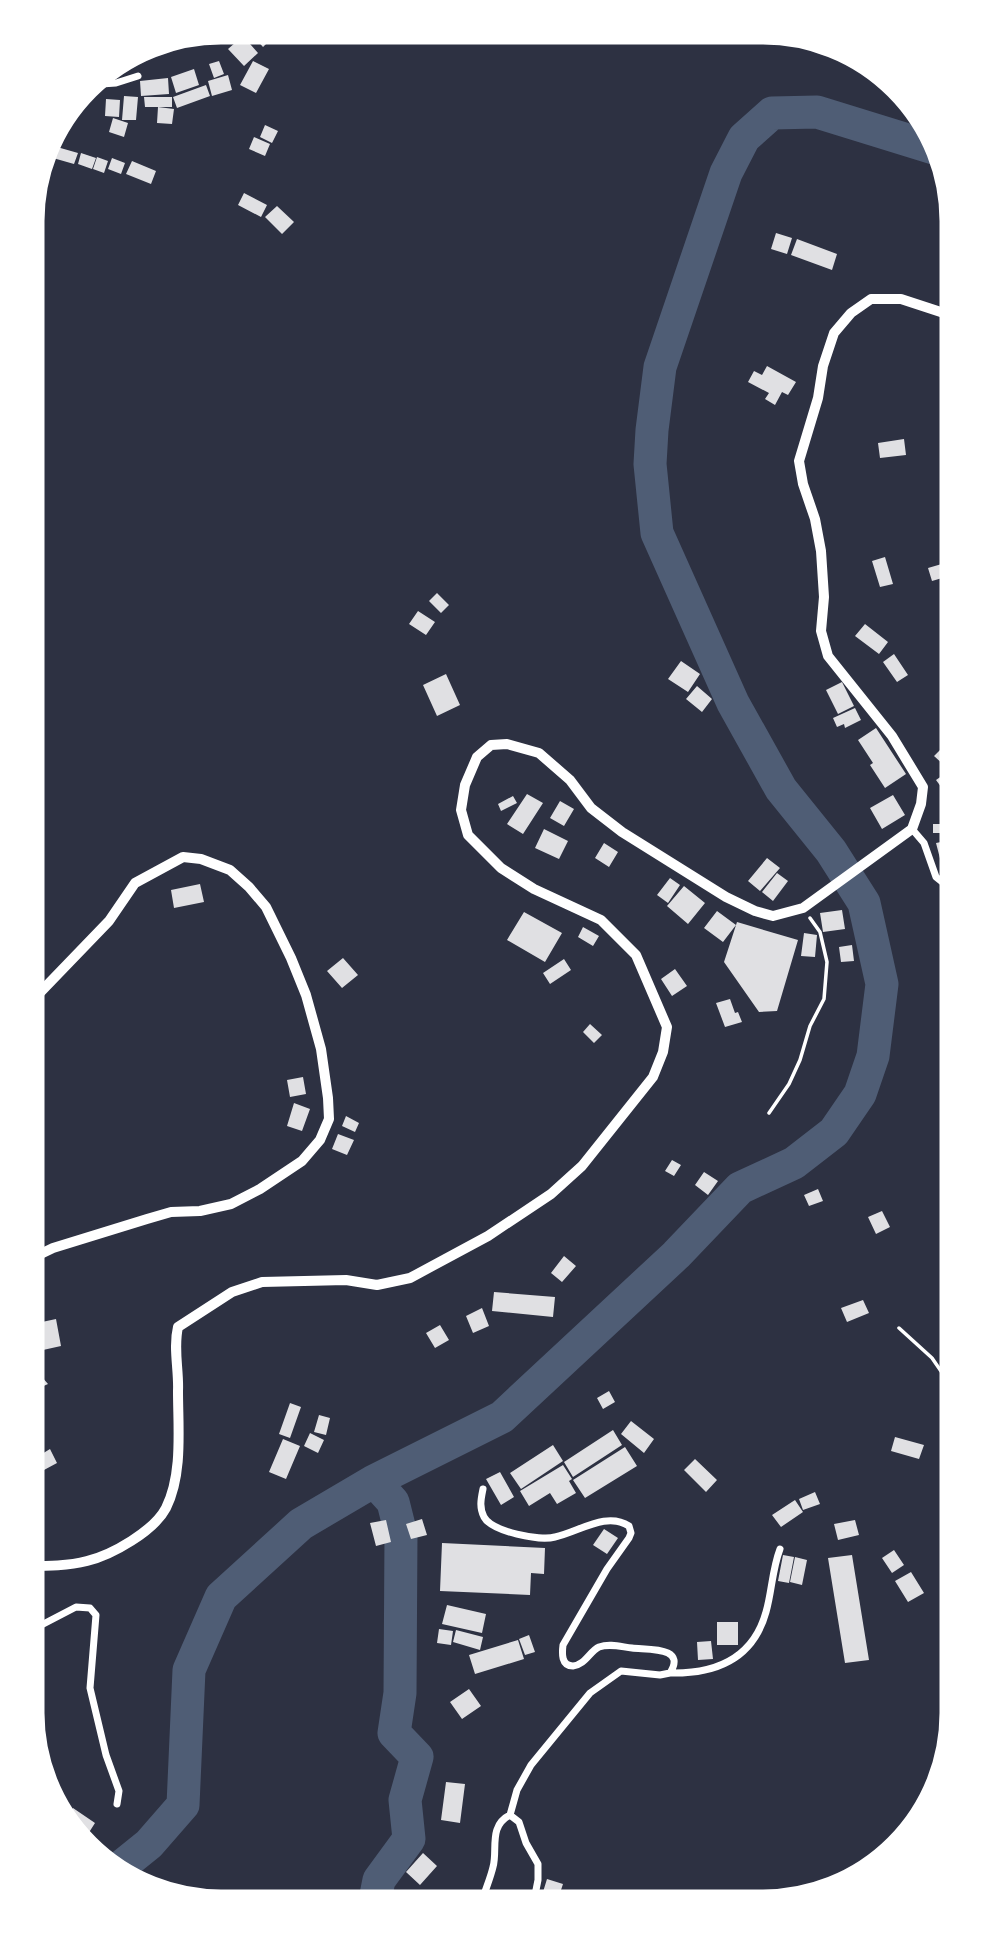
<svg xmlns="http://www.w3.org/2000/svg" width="984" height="1934" viewBox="0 0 984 1934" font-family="'Sofia Sans Condensed',sans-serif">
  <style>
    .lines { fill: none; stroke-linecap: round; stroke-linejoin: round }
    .river { stroke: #4f5d75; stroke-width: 33 }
    .building { fill: #e0e0e3 }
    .path { stroke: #fff; stroke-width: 3.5 }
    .minor { stroke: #fff; stroke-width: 7 }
    .tertiary { stroke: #fff; stroke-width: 10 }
    .rim { fill: none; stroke: #fff; stroke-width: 9 }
  </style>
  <rect width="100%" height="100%" fill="#2d3142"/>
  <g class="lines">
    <!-- river -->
    <path class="river" d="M118 1869 149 1844 183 1805 189 1670 221 1597 301 1524 374 1481 502 1417 676 1255 740 1188 794 1163 834 1132 860 1094 873 1056 882 984 864 903 831 851 781 789 733 703 657 533 650 464 652 430 660 367 726 173 744 138 772 113 817 112 940 150
      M374 1905 379 1880 409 1839 405 1800 417 1757 394 1733 400 1693 401 1534 393 1502 374 1481"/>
  </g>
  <!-- building -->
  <path class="building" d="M261 28H269L275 35 263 47 253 36Z
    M243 36 258 53 244 66 228 49Z
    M219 61 224 74 214 78 209 64Z
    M253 61 269 69 256 93 240 85Z
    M194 69 199 85 176 93 171 77Z
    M228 75 232 90 212 96 208 81Z
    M168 78 169 94 141 96 140 81Z
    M206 85 210 96 177 108 173 97Z
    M124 96 138 97 136 120H122Z
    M144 97H172V107H145Z
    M106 99 120 100 119 117 105 116Z
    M158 107 174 109 172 124 157 123Z
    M113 118 128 123 124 137 109 132Z
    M265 125 278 131 272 143 260 137Z
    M254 137 270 144 265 156 249 149Z
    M57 147 78 153 74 164 53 158Z
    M81 153 96 158 92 169 78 164Z
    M97 157 108 161 104 173 93 169Z
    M112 158 125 163 121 174 108 169Z
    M132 161 156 171 151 184 126 174Z
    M244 193 267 205 261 217 238 205Z
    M277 206 294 222 282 234 265 217Z
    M776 233 792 238 787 254 771 249Z
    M797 239 837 254 832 270 791 255Z
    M767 366 796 382 788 395 782 392 775 405 765 399 769 393 748 382 754 371 762 375Z
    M904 439 906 455 880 458 878 443Z
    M885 557 893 584 880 587 872 561Z
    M952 561 956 574 932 581 928 568Z
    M437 593 449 605 441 613 429 601Z
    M418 611 435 622 426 635 409 624Z
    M865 624 888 642 879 654 855 636Z
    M894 654 908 675 897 682 883 662Z
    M681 661 700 674 688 692 668 679Z
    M446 674 460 705 437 716 423 685Z
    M842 682 854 706 838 714 826 690Z
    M697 686 712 699 702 712 686 699Z
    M855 708 861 720 845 728 844 724 837 727 833 718Z
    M876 728 906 774 885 788 870 765 873 763 858 740Z
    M948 742 956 750V776L934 756Z
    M946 773 956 787 947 795 936 780Z
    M527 794 543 803 523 834 507 824Z
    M893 795 905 815 882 829 870 808Z
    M513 796 517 803 501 811 498 804Z
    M560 801 574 809 564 826 550 818Z
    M933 824H949V833H933Z
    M544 829 568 841 559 859 535 848Z
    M951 840 956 867 943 870 936 843Z
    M604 843 618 852 609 867 595 858Z
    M767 858 780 868 760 891 748 881Z
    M777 873 788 881 773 901 762 892Z
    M670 878 680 885 668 903 657 895Z
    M200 884 204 902 174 908 171 890Z
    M684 886 705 903 688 924 667 906Z
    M842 910 845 929 823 932 820 913Z
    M717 911 736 925 723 942 704 928Z
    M524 912 562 933 545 962 507 940Z
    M737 922 798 940 777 1011 759 1012 724 962Z
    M583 927 599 936 593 946 578 937Z
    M804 933 817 935 815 957 801 956Z
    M852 945 854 961 841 962 839 947Z
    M343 958 358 975 342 988 327 971Z
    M564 959 571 970 550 984 543 973Z
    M675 969 687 986 672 996 661 979Z
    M730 999 735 1013 738 1012 742 1022 725 1027 716 1003Z
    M590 1024 602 1035 594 1043 583 1032Z
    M303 1077 306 1094 290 1097 287 1080Z
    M294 1103 310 1109 302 1131 287 1126Z
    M346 1116 359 1123 355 1132 342 1126Z
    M338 1134 354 1140 347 1155 332 1149Z
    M672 1160 681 1165 674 1176 665 1171Z
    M704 1172 718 1181 708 1195 695 1185Z
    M818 1189 823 1201 809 1206 804 1195Z
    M882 1211 890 1227 876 1234 868 1217Z
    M564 1256 576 1266 562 1282 551 1273Z
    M494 1292 555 1297 553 1317 492 1311Z
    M863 1300 869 1313 847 1322 841 1308Z
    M482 1308 489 1326 473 1333 466 1316Z
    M56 1319 61 1346 34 1352 28 1325Z
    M440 1325 449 1340 435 1348 426 1333Z
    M35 1369 48 1384 35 1390 28 1382V1374Z
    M609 1391 615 1402 603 1409 597 1398Z
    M290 1403 301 1407 290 1438 279 1434Z
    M319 1415 330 1418 326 1435 314 1432Z
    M631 1421 654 1439 644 1453 621 1434Z
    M613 1430 622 1445 573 1477 564 1462Z
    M310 1433 324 1440 318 1453 304 1446Z
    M895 1437 924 1445 919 1459 891 1451Z
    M283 1439 300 1446 286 1479 269 1472Z
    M553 1445 563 1461 521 1489 510 1473Z
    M625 1447 637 1466 585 1498 573 1480Z
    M50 1449 57 1463 44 1470 37 1457Z
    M695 1459 717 1480 706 1492 684 1470Z
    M563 1465 572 1479 569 1481 576 1493 557 1504 550 1493 529 1506 520 1491Z
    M500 1472 514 1497 501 1505 486 1479Z
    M815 1492 820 1504 803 1510 799 1499Z
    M795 1500 803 1512 781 1527 772 1515Z
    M422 1519 427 1535 411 1539 406 1524Z
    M386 1520 391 1542 376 1546 370 1523Z
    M855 1520 859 1535 838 1540 834 1524Z
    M604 1529 618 1538 607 1554 593 1545Z
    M442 1543 545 1548 544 1574 531 1573 530 1595 440 1591Z
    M894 1550 904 1565 892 1573 882 1558Z
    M783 1555 794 1557 789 1583 778 1581Z
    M852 1555 869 1660 845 1663 828 1558Z
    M795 1557 807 1560 802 1585 790 1582Z
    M911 1572 924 1593 908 1602 895 1581Z
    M447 1605 486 1614 482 1633 442 1624Z
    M717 1622H738V1645H717Z
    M439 1629 453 1631 451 1645 437 1643Z
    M456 1630 483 1637 480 1650 453 1642Z
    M529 1635 535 1652 525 1655 519 1639Z
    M518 1640 524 1659 475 1674 469 1655Z
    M711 1641 713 1659 698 1660 697 1642Z
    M469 1689 481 1706 462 1719 450 1702Z
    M446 1782 465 1784 460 1823 441 1820Z
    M73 1808 95 1823 88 1834 66 1817Z
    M423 1853 437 1866 420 1885 406 1872Z
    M547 1879 563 1884 556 1905H539Z"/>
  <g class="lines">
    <!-- path -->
    <path class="path" d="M769 1113 789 1084 800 1060 810 1026 824 999 827 962 820 932 810 918
      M899 1328 932 1358 956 1393"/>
    <!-- minor -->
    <path class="minor" d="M87 85 116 83 138 76
      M912 829 924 843 936 877 946 885 956 882
      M483 1489C481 1499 479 1507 484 1517 492 1532 540 1541 555 1537 579 1532 606 1511 629 1526L631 1533 629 1538 607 1569 563 1645C562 1653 561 1666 573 1666 585 1665 590 1651 599 1647 610 1643 622 1647 632 1648 647 1650 687 1646 670 1673L660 1675 621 1671 590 1693 531 1765 517 1790 510 1815
      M28 1632 76 1607 90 1608 96 1615 90 1688 106 1755 119 1791 117 1804
      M670 1673C715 1674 753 1659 766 1612 772 1591 772 1570 780 1549
      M481 1905C484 1892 490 1880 493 1867 498 1850 488 1826 510 1815L519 1822 526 1843 538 1864V1880L533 1905"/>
    <!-- tertiary -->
    <path class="tertiary" d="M28 1260 53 1248 147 1219 171 1212 200 1211 231 1204 260 1189 302 1161 320 1140 329 1119 328 1098 321 1049 306 995 291 958 266 907 249 887 230 870 201 859 183 857 135 883 109 921 29 1004
      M28 1425 30 1410 28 1405
      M28 1566C48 1566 68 1566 87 1561 112 1555 154 1531 166 1508 183 1474 178 1428 178 1391 179 1370 173 1348 178 1327L232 1292 262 1282 346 1280 377 1285 410 1278 488 1236 551 1194 582 1166 653 1077 663 1052 667 1027 636 955 601 920 534 889 501 868 468 835 461 810 465 785 477 757 491 745 507 744 539 753 570 780 591 808 622 832 726 897 755 911 773 916 803 908 912 829 921 804 923 787 892 736 828 656 821 631 824 597 821 551 815 519 803 484 799 461 818 398 823 366 834 333 851 313 871 299H901L956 317"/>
  </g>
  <!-- crop -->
  <path d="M0 0H984V1934H0ZM221 40H763A181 181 0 0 1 944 221V1713A181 181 0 0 1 763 1894H221A181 181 0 0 1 40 1713V221A181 181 0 0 1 221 40Z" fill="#fff" fill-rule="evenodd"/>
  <path class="rim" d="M221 40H763A181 181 0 0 1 944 221V1713A181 181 0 0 1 763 1894H221A181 181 0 0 1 40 1713V221A181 181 0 0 1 221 40Z"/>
</svg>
